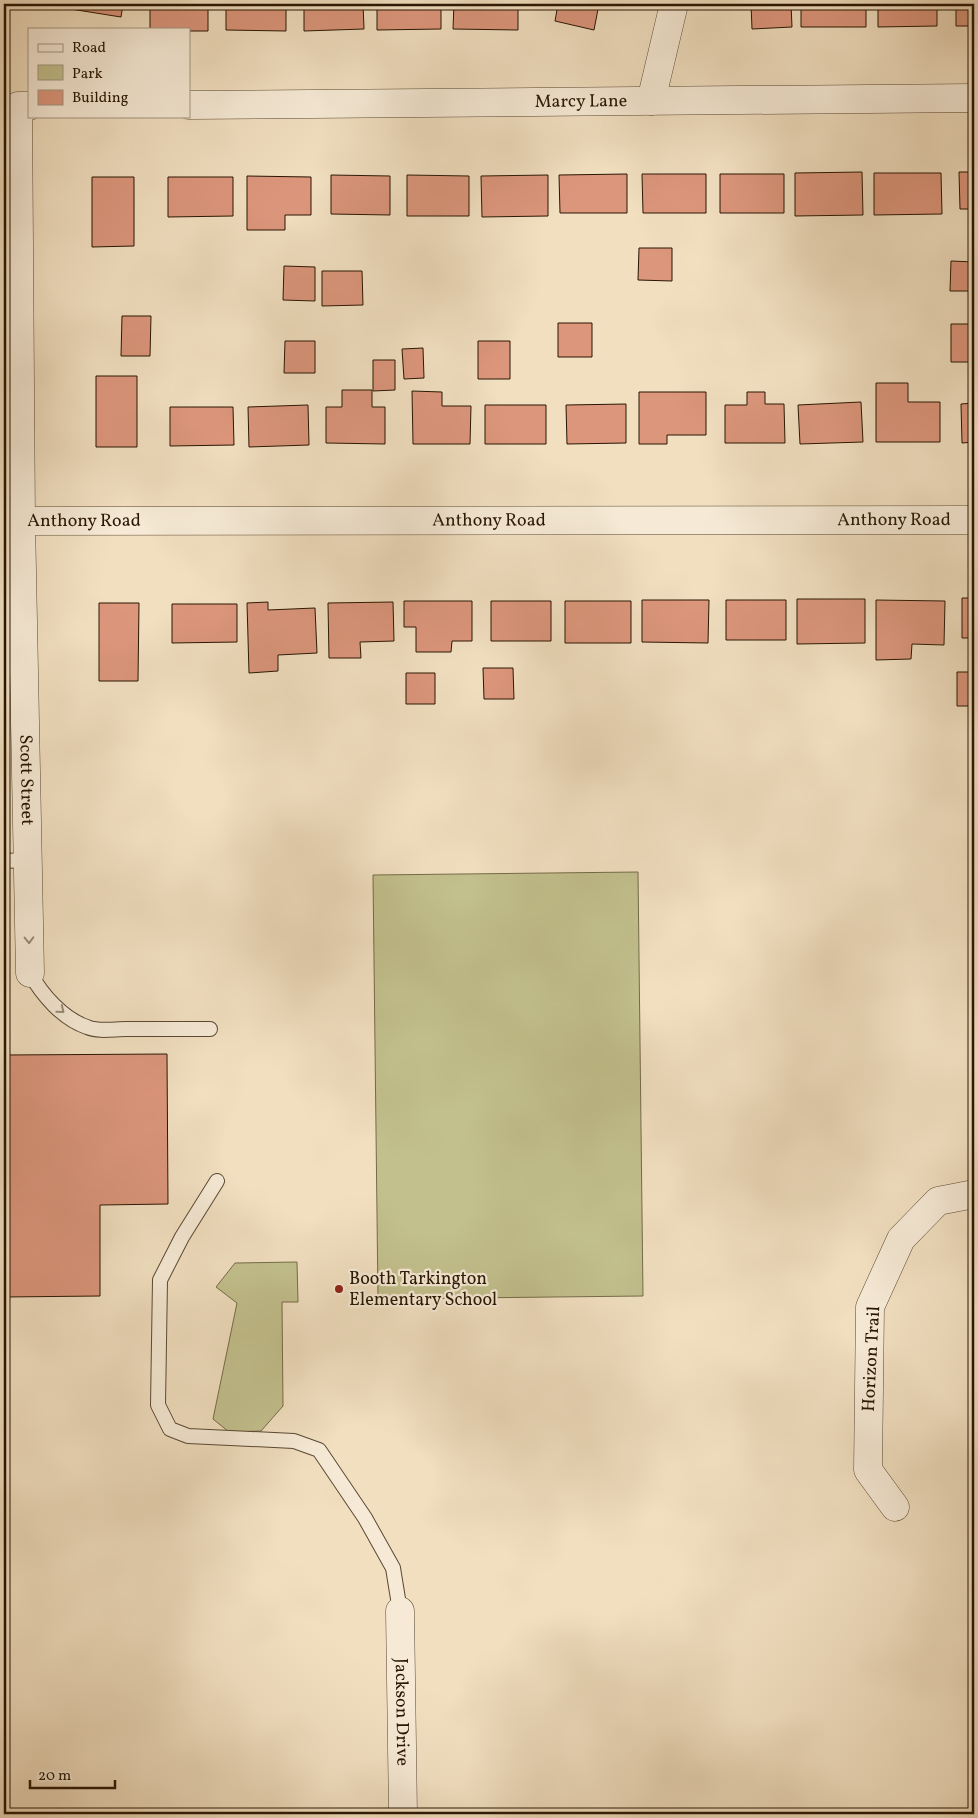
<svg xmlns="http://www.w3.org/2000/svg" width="978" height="1818" viewBox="0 0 978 1818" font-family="Vollkorn,serif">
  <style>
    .green { fill: #c2c08d; stroke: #756b48 }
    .building { fill: #dc967c; stroke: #281602 }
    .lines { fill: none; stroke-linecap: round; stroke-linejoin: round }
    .service-casing { stroke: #5a4832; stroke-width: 16 }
    .minor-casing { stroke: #5a4832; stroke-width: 29 }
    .service { stroke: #f6ead6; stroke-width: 14 }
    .minor { stroke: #f6ead6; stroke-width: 28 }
    .oneway { stroke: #998b77 }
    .poi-dot { fill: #8f2418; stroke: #f6ead6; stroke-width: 2 }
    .labels { text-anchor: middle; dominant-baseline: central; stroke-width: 4.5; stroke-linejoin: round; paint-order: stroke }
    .street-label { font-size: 18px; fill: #281602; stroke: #f6ead6 }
    .poi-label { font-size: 18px; fill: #281602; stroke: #f6ead6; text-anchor: start }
  </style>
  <rect width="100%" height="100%" fill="#f1dfc0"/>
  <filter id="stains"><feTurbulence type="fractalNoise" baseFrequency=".004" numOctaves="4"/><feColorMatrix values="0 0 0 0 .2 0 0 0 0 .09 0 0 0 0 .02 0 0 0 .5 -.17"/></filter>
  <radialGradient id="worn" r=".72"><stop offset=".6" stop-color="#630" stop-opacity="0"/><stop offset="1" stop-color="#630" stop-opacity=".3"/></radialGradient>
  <!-- green -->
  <path class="green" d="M638 872 643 1296 378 1299 373 875Z
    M297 1262 298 1302H282L283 1406 261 1431 229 1432 213 1419 237 1303 216 1287 235 1263Z"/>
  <!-- building -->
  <path class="building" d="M59 4H123L121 17 58 7Z
    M150 4H208V31H189V29H150Z
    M226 4H286V31L226 30Z
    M304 4H363L364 29 304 31Z
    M377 4H441V29L377 30Z
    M454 4H518V30L453 29Z
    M558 4H599L594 30 555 21Z
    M751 4H791L792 27 752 29Z
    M801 4H866V27H801Z
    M878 4H937V26L878 27Z
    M956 4H974V26H956Z
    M862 172 863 215 795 216V173Z
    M959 172H974V209H960Z
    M874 173H941L942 214 874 215Z
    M627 174V213H560L559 175Z
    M642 174H706V213H643Z
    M720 174H784V213H720Z
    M331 175 390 176V215L331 214Z
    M407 175 469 176V216H407Z
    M548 175V216L482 217 481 176Z
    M247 176 311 177V215H285V230H247Z
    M92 177H134V246L92 247Z
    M168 177H233V216L168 217Z
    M639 248H672V281L638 280Z
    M951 261 974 262V291H950Z
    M284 266 315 267V301L283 300Z
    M322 271H362L363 305 322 306Z
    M122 316H151L150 356H121Z
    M558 323H592V357H558Z
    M951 324H974V362H951Z
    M285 341H315V373H284Z
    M478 341H510V379H478Z
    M423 348 424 378 404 379 402 349Z
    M373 360H395V390L373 391Z
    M96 376H137V447H96Z
    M876 383H908V402H940V442H876Z
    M342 390H372V407H385V444L326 443V407H342Z
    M412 391 442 392V406H471L470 444H413Z
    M973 391H974V442L962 443 961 404 974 403Z
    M639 392H706V435H667V444H639Z
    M747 392H765V404H784L785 443H725V405H747Z
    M861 402 863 442 800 444 798 405Z
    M626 404V443L567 444 566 405Z
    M308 405 309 445 249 447 248 407Z
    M485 405H546V444H485Z
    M170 407H233L234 445 170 446Z
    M962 598H974V638H962Z
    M797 599H865V643L797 644Z
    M642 600H709L708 643 642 642Z
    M726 600H786V640H726Z
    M876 600 945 601 944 645 912 644 911 659 876 660Z
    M404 601H472V641H452L451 652H416V627H404Z
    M491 601H551V641H491Z
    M565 601H631V643H565Z
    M268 602V610L315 608 317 653 278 655V671L249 673 247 603Z
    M393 602 394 641 360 642 361 658H329L328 603Z
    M99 603H139L138 681H99Z
    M172 604H237V642L172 643Z
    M483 668H513L514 699H484Z
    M957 672H974V706H957Z
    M406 673H435V704H406Z
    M167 1054 168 1204 100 1205V1296L4 1297V1055Z"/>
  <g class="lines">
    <defs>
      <path id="service" d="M4 861 28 860
        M30 973C42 995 63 1019 87 1027 98 1032 114 1029 126 1029 154 1029 182 1029 210 1029
        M217 1181 182 1237 160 1280 158 1405 170 1429 188 1436 294 1441 319 1450 365 1518 393 1568 400 1611"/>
      <g id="minor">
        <path d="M651 101 674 4"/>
        <path id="s1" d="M189 105 974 98"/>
        <path id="s2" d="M29 106H18L21 521 30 973"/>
        <path id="s3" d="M4 521 974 520"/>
        <path d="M895 1507 868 1470 870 1307 901 1239 938 1201 974 1194"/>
        <path id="s4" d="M400 1611 403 1814"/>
      </g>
    </defs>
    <!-- service casing -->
    <use href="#service" class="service-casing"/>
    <!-- minor casing -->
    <use href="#minor" class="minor-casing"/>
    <!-- service -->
    <use href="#service" class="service"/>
    <!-- minor -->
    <use href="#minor" class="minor"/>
  </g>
  <!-- one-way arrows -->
  <defs><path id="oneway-chevron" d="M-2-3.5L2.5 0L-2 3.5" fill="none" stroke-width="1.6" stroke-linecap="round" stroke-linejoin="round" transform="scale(1.25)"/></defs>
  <g class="oneway">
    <use href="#oneway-chevron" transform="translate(29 940) rotate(89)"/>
    <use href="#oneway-chevron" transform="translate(61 1010) rotate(39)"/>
  </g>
  <!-- markers -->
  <circle class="poi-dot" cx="339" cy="1289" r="5"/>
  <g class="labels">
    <!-- street labels -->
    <g class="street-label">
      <text stroke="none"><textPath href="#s1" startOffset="392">Marcy Lane</textPath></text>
      <text stroke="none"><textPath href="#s3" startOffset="890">Anthony Road</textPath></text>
      <text stroke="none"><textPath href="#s3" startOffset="80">Anthony Road</textPath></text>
      <text stroke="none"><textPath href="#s3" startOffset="485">Anthony Road</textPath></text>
      <text stroke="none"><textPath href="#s2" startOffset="685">Scott Street</textPath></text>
      <text transform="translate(872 1359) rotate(-87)">Horizon Trail</text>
      <text stroke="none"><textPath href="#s4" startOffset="101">Jackson Drive</textPath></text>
    </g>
    <!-- poi labels -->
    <g class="poi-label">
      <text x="349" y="1279">Booth Tarkington<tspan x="349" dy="21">Elementary School</tspan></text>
    </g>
  </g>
  <!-- margin -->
  <rect width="978" height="1818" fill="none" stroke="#f1dfc0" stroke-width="20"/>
  <rect x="5" y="5" width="968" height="1808" fill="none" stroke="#281602" stroke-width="2.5"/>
  <rect x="10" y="10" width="958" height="1798" fill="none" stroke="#281602"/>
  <!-- legend -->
  <rect x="28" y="28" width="162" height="90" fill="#f6ead6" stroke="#a49581"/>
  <rect x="38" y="44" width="25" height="8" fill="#f6ead6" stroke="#a49581"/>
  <text x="72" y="52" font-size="15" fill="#281602">Road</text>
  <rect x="38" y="65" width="25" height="15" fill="#c2c08d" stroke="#a49581"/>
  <text x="72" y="78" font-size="15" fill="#281602">Park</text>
  <rect x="38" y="90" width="25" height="15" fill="#dc967c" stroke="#a49581"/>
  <text x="72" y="102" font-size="15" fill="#281602">Building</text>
  <!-- scale -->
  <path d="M30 1780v8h85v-8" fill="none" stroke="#281602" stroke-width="2.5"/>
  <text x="38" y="1780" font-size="15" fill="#281602" stroke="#f6ead6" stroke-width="4" paint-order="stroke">20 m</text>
  <rect width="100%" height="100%" filter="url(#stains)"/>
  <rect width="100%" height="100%" fill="url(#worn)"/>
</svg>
